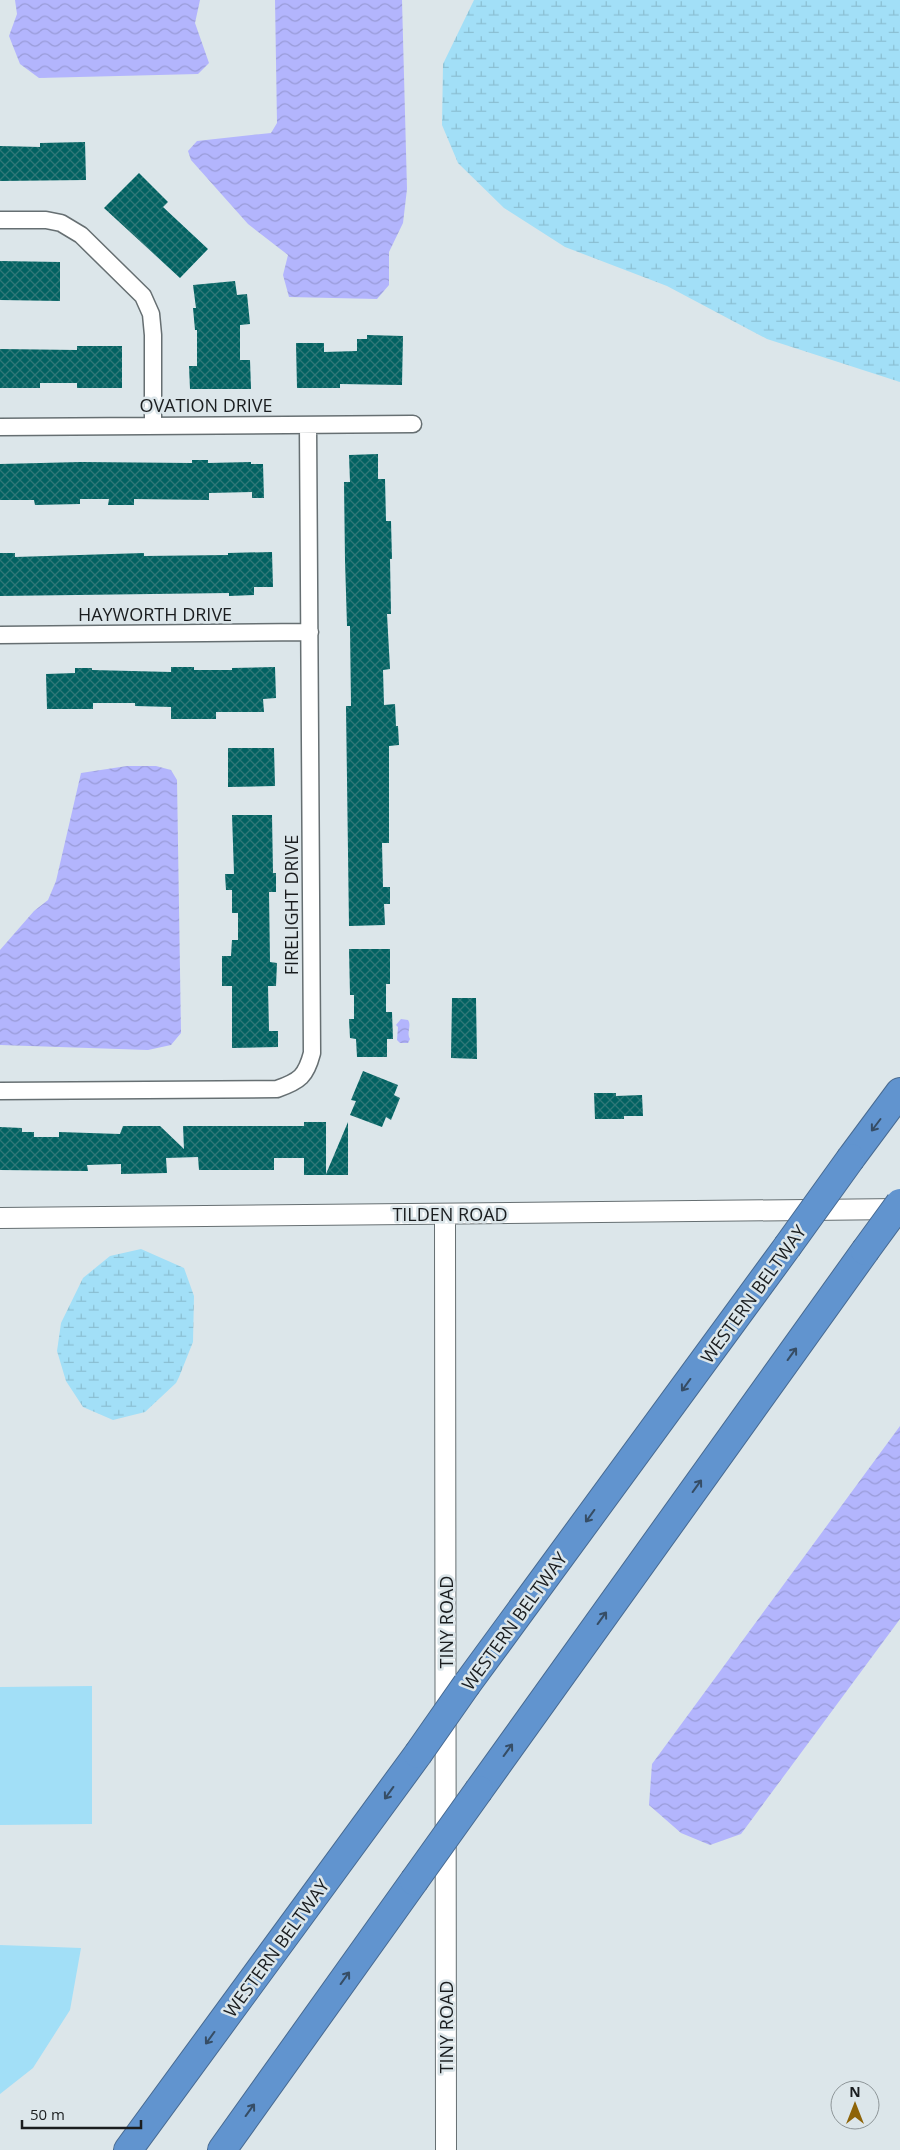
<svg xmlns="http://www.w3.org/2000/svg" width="900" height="2150" viewBox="0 0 900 2150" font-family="'Open Sans',sans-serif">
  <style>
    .wetland { fill: url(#wetland-marsh) }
    .pitch { fill: #a2dff7 }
    .water { fill: url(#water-waves) }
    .building { fill: url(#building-cross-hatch) }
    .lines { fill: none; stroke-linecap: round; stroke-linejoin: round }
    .minor-casing { stroke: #666f72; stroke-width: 19 }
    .tertiary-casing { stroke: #666f72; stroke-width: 22 }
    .motorway-casing { stroke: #486a91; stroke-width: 30 }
    .minor { stroke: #fff; stroke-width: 16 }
    .tertiary { stroke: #fff; stroke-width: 20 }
    .motorway { stroke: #6194cf; stroke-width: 28 }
    .motorway-bridge-casing { stroke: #486a91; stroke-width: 30; stroke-linecap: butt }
    .motorway-bridge { stroke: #6194cf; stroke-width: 28 }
    .oneway { stroke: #364d65 }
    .labels { text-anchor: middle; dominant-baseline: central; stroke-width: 5; stroke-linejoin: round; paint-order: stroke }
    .street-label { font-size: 18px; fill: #1a1d1f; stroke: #dce6ea }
  </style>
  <defs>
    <pattern id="wetland-marsh" width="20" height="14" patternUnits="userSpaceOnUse" patternTransform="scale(1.25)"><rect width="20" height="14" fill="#a2dff7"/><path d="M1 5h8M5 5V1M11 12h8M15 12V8" fill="none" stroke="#8bbfd3"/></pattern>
    <pattern id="water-waves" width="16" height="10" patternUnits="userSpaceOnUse" patternTransform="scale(1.25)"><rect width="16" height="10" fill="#b3b5fd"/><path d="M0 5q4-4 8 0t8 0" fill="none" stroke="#999bd8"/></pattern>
    <pattern id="building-cross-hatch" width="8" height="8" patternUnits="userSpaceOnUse" patternTransform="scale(1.25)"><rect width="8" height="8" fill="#026262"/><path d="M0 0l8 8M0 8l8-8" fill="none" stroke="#307878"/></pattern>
  </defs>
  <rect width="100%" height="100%" fill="#dce6ea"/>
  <!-- wetland -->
  <path class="wetland" d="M474 0H900V382L767 339 667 286 565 247 504 208 458 163 442 125 443 64Z
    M141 1249 184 1268 194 1296 193 1342 179 1377 176 1383 145 1412 113 1420 83 1407 66 1381 57 1351 61 1323 83 1278 110 1256Z"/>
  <!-- pitch -->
  <path class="pitch" d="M92 1686V1824L0 1825V1687Z
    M0 1945 81 1948 70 2010 33 2068 0 2094Z"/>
  <!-- water -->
  <path class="water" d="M15 0H200L195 23 209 63 198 74 39 78 20 64 9 36 17 14Z
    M275 0H402L407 189 403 223 389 252V285L377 299 289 297 283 275 288 255 248 224 191 160 188 151 197 141 271 133 277 123Z
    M127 766H156L171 770 177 780 181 1033 171 1045 148 1050 0 1045V950L34 911 48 900 56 881 81 773Z
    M401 1019 408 1020C412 1026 406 1032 410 1039L408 1043H400L397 1040 398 1027 396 1025Z
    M900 1426V1619L741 1834 710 1845 681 1833 649 1805 652 1764Z"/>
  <!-- building -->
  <path class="building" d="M85 142 86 180 0 181V146L40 147V143Z
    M139 173 168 202 163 207 208 249 180 278 104 208Z
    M0 261 60 262V301L0 300Z
    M235 281 237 295 247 294 250 324 240 325V360H250L251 389H190L189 366H197V330H195L193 308H196L193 285Z
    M367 335 403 336 402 385 340 384V388H297L296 343H324V352L357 351V339H367Z
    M77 346H122V388H77V383H40V388H0V349L77 350Z
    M378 454V479H385L386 521H391L392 559H390L391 614H387L390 669 383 670 384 705 395 704 396 726H398L399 745 389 746V843H382L383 887H390V904H384L385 925 349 926 346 706H351L350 626H347L345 560 344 482H350L349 455Z
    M192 460H208V463L251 462V464H263L264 498H252V492L209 493V500L134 499V505H108L109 499H80V504L35 505 34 500H0V464L81 462 192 463Z
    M272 552 273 587H254V595L229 596V593L0 596V553H15V557L144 553V556L228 555V553Z
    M171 667H194V670H232V668L275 667 276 698 263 699 264 712H216V719H171V707L135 706V703H93V709H47L46 674 75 673V668H92V670L171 672Z
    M228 748H274L275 786 228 787Z
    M232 815H272L273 873H276V892H269L270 962 277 963 276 986H268L269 1031H278V1047L232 1048V986H222V956H231L232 940H238V913H232V890H226L225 874H234Z
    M349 949H390V984H386V1012H392L393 1039H387V1057H357L356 1039 350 1038 349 1019H354V995H350Z
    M452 998H476L477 1059 451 1058Z
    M363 1071 398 1085 394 1095 400 1098 391 1120 386 1117 382 1127 350 1115 356 1101 351 1100Z
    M594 1093H616V1096L642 1095 643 1116H624V1119H595Z
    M304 1122H326V1174L348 1122V1175H304V1158H274V1170H199L198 1157 166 1158 167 1173 121 1174V1164L87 1165 88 1171 0 1170V1127L22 1128V1132H34V1137H59V1132L120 1134 123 1126H160L184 1149 183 1126H304Z"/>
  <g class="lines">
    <defs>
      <path id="minor" d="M0 220H46L61 223 81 235 143 296 151 314 153 335V426
        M0 427 413 424
        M0 635 310 632
        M0 1091 277 1089C300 1081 306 1076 312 1053L308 425"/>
      <path id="tertiary" d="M445 1214 446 2150
        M0 1218 900 1209"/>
      <path id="motorway" d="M851 1158 900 1092
        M467 1684 787 1247
        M479 1790 865 1251
        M128 2150 418 1754
        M222 2150 414 1881"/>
    </defs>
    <!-- minor casing -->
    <use href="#minor" class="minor-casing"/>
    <!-- tertiary casing -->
    <use href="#tertiary" class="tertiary-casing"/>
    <!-- motorway casing -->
    <use href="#motorway" class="motorway-casing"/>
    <!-- minor -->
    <use href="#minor" class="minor"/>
    <!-- tertiary -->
    <use href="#tertiary" class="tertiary"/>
    <!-- motorway -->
    <use href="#motorway" class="motorway"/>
    <defs>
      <path id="motorway-bridge" d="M787 1247 851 1158
        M865 1251 900 1203
        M418 1754 467 1684
        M414 1881 479 1790"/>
    </defs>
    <!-- motorway-bridge casing -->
    <use href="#motorway-bridge" class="motorway-bridge-casing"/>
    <!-- motorway-bridge -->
    <use href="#motorway-bridge" class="motorway-bridge"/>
  </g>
  <!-- one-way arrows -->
  <defs><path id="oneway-shaft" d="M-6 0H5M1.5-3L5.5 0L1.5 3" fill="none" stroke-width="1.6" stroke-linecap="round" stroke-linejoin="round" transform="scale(1.25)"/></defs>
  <g class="oneway">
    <use href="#oneway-shaft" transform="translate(876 1125) rotate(127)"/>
    <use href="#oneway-shaft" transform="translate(792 1354) rotate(-54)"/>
    <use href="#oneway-shaft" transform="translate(686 1385) rotate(126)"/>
    <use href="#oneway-shaft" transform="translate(697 1486) rotate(-54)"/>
    <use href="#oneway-shaft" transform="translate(590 1516) rotate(126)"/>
    <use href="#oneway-shaft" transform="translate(602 1618) rotate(-54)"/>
    <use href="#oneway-shaft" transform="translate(508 1750) rotate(-54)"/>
    <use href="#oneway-shaft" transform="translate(389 1793) rotate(126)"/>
    <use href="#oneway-shaft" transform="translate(345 1978) rotate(-54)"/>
    <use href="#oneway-shaft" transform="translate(210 2038) rotate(126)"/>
    <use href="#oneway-shaft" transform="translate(250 2110) rotate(-54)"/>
  </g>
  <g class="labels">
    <!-- street labels -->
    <g class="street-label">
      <text x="206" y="405">OVATION DRIVE</text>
      <text x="155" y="614">HAYWORTH DRIVE</text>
      <text transform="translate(291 905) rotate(-90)">FIRELIGHT DRIVE</text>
      <text x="450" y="1214">TILDEN ROAD</text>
      <text transform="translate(753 1294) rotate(-54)">WESTERN BELTWAY</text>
      <text transform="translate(514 1621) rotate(-54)">WESTERN BELTWAY</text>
      <text transform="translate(446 1622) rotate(-90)">TINY ROAD</text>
      <text transform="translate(276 1948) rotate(-54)">WESTERN BELTWAY</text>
      <text transform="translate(446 2027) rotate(-90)">TINY ROAD</text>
    </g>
  </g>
  <!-- north arrow -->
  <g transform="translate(855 2105)"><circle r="24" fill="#dce6ea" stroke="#8e9699"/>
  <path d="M0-4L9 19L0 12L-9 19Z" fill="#8e6409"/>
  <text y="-8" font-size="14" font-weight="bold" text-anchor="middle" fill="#1a1d1f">N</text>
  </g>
  <!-- scale -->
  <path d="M22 2120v8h119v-8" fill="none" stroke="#1a1d1f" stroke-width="2.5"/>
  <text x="30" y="2120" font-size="15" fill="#1a1d1f" stroke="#dce6ea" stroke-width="4" paint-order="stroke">50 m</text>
</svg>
